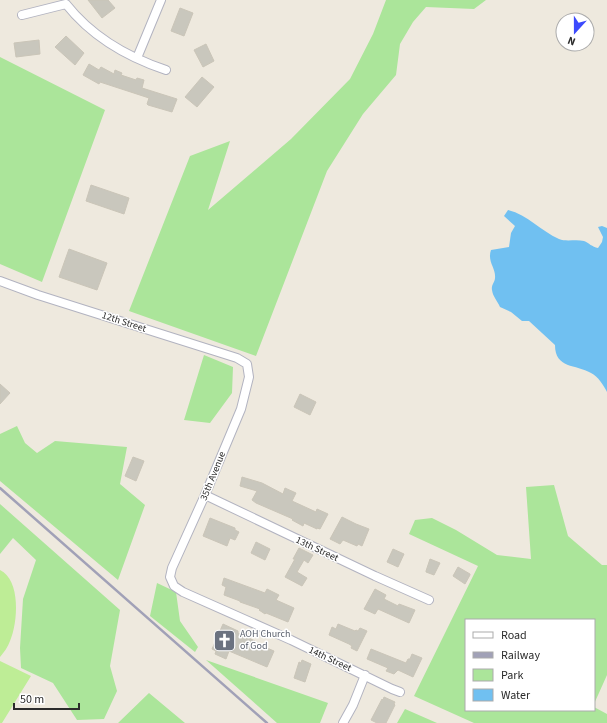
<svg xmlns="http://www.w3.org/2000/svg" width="607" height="723" viewBox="0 0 607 723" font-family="'Source Sans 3',sans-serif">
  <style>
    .green { fill: #abe59a }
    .pitch { fill: #beed96 }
    .water { fill: #70c0f1 }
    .building { fill: #c9c7bd; stroke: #cac5b8 }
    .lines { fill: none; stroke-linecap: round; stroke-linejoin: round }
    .minor-casing { stroke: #b2b3c0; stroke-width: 10 }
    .minor { stroke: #fff; stroke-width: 8 }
    .rail { stroke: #a1a1b7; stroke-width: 2.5 }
    .labels { text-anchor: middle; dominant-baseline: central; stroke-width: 3; stroke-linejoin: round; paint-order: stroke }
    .street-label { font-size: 10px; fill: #2c2c2c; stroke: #fff }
    .worship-label { font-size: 10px; fill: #5b616d; stroke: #fff; text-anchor: start }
  </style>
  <rect width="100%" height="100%" fill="#eee9de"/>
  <!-- green -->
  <path class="green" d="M386 0H486L474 9 426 7 413 22 400 44 396 75 363 114 327 171 256 356 129 311 190 156 230 141 208 210 291 139 350 79 373 34Z
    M0 57 105 110 42 282 0 264Z
    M204 355 233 367 232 393 210 423 184 420Z
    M17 426 25 443 37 453 55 441 127 447 120 484 145 505 118 580 0 481V434Z
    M554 485 568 536 602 565H607V675L594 704V620H466V710H594V707L607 714V723H474L414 696 478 566 409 534 415 520 432 518 456 530 497 555 531 559 526 487Z
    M0 504 120 610 110 666 117 691 104 719 77 720 53 683 21 668 20 648 23 599 36 560 13 538 0 554Z
    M157 583 176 592 180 621 198 647 195 652 150 616Z
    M206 660 328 703 320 723H277Z
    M149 693 185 723H118Z
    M405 709 437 723H397Z"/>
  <!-- pitch -->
  <path class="pitch" d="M0 570C21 580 18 623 10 641 8 647 4 652 0 657Z
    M0 661 31 676 2 723H0Z"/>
  <!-- water -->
  <path class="water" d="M508 210C528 215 541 231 559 239 566 242 576 239 584 241 589 243 592 247 598 248L602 242 603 237 598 227 602 226 607 228V392C604 386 598 376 591 373 576 364 555 369 555 345L529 321H522L511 312 500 307C497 300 493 297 492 290 491 285 495 282 495 278 496 268 487 262 491 250L509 247 511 233 515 226 504 216Z"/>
  <!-- building -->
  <path class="building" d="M88 0H108L115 8 102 18Z
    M180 8 193 13 184 36 171 31Z
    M66 36 84 53 75 65 55 47Z
    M39 40 40 54 16 57 14 43Z
    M206 44 214 61 203 67 194 50Z
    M89 64 99 70 101 67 114 74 115 70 122 73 121 75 136 80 137 78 144 80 142 88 177 99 172 112 148 105 147 104 149 98 100 82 99 84 83 75Z
    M202 77 214 87 197 107 185 97Z
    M91 185 129 198 124 214 86 201Z
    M69 249 107 263 97 290 59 277Z
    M0 384 10 393 0 404Z
    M300 394 316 402 310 415 294 407Z
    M133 457 144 461 136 481 125 476Z
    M242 477 262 483 283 494 285 488 296 493 292 501 316 512 317 509 328 514 320 529 317 528V529L304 523 303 526 292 520 293 519 256 503 252 500 257 491 240 486Z
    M342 517 356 524 369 529 362 546 358 544 357 546 343 540 340 544 330 539Z
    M210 518 235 528V530L239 532 235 540 230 538 227 546 203 536Z
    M256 542 270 549 265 560 251 553Z
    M299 548 313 555 308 563 304 560 297 572 307 578 302 586 285 577 295 559H293Z
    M393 549 404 554 398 567 387 562Z
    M430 559 440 563 434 575 426 572V571Z
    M458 567 470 574V575L465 584 453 576Z
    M224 578 265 593 267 589 279 595 276 600 294 608 288 622 266 613 265 614 259 610 260 609 240 602V601L224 595 226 587 222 585Z
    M375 589 386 595 384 599 398 606 399 604 415 610 409 623 378 609 375 614 364 609Z
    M223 624 238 631V633L255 641V643L274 651 267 667 229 651 226 659 215 654 216 651 212 649Z
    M338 624 355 631 356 630 358 631 360 628 367 631 357 651 351 648 352 646 349 644 329 635 332 627 336 629Z
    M371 649 406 663 408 659H410L412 654 422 658 413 677 398 670 394 674 386 671 388 668 367 659Z
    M302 660 311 664 305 682 294 678 299 662 301 663Z
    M384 697 395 702 394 704 395 705 386 723H377L371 720 382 699 383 700Z"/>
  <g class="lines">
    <defs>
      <path id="minor" d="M22 15 66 4C92 37 127 57 166 70
        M137 58 161 0
        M0 281 38 295 237 358 247 364 249 377 241 409 205 495 172 568 170 577 174 586 183 592 291 640 392 689 400 692
        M205 495 375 576 429 600
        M343 723 353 705 365 675"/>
    </defs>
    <!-- minor casing -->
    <use href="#minor" class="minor-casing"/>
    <!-- minor -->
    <use href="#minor" class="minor"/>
    <!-- rail -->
    <path class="rail" d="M0 488 267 723"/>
  </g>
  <!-- icons -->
  <defs>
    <symbol id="church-square" viewBox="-11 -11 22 22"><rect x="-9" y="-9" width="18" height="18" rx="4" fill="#6b7280" stroke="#fff"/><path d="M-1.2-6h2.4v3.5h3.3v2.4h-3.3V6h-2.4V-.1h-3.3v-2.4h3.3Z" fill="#fff"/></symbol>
  </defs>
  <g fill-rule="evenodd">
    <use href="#church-square" x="212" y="628" width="25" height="25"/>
  </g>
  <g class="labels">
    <!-- street labels -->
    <g class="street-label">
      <text transform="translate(124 322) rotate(18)">12th Street</text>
      <text transform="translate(213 476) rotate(-68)">35th Avenue</text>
      <text transform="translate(317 549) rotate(25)">13th Street</text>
      <text transform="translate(330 659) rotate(25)">14th Street</text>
    </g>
    <!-- worship labels -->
    <g class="worship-label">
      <text x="240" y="634">AOH Church<tspan x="240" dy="12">of God</tspan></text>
    </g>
  </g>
  <!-- legend -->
  <rect x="465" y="619" width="130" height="92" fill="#ffffff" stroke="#ababab"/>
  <rect x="473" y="632" width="20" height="6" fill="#ffffff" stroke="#ababab"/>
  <text x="501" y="639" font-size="12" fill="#2c2c2c">Road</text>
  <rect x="473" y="652" width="20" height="6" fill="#a1a1b7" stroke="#ababab"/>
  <text x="501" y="659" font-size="12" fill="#2c2c2c">Railway</text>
  <rect x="473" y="669" width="20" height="12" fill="#abe59a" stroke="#ababab"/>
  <text x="501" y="679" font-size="12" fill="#2c2c2c">Park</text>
  <rect x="473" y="689" width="20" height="12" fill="#70c0f1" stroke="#ababab"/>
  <text x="501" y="699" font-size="12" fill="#2c2c2c">Water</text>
  <!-- north arrow -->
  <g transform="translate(575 32) rotate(201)"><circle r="19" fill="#ffffff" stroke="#ababab"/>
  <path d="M0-3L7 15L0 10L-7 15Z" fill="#3c4afd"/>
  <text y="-6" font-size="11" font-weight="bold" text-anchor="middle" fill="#2c2c2c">N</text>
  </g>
  <!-- scale -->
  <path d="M14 703v6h65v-6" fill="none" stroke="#2c2c2c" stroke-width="2"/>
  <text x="20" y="703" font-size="12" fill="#2c2c2c" stroke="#ffffff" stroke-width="3" paint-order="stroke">50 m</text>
</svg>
